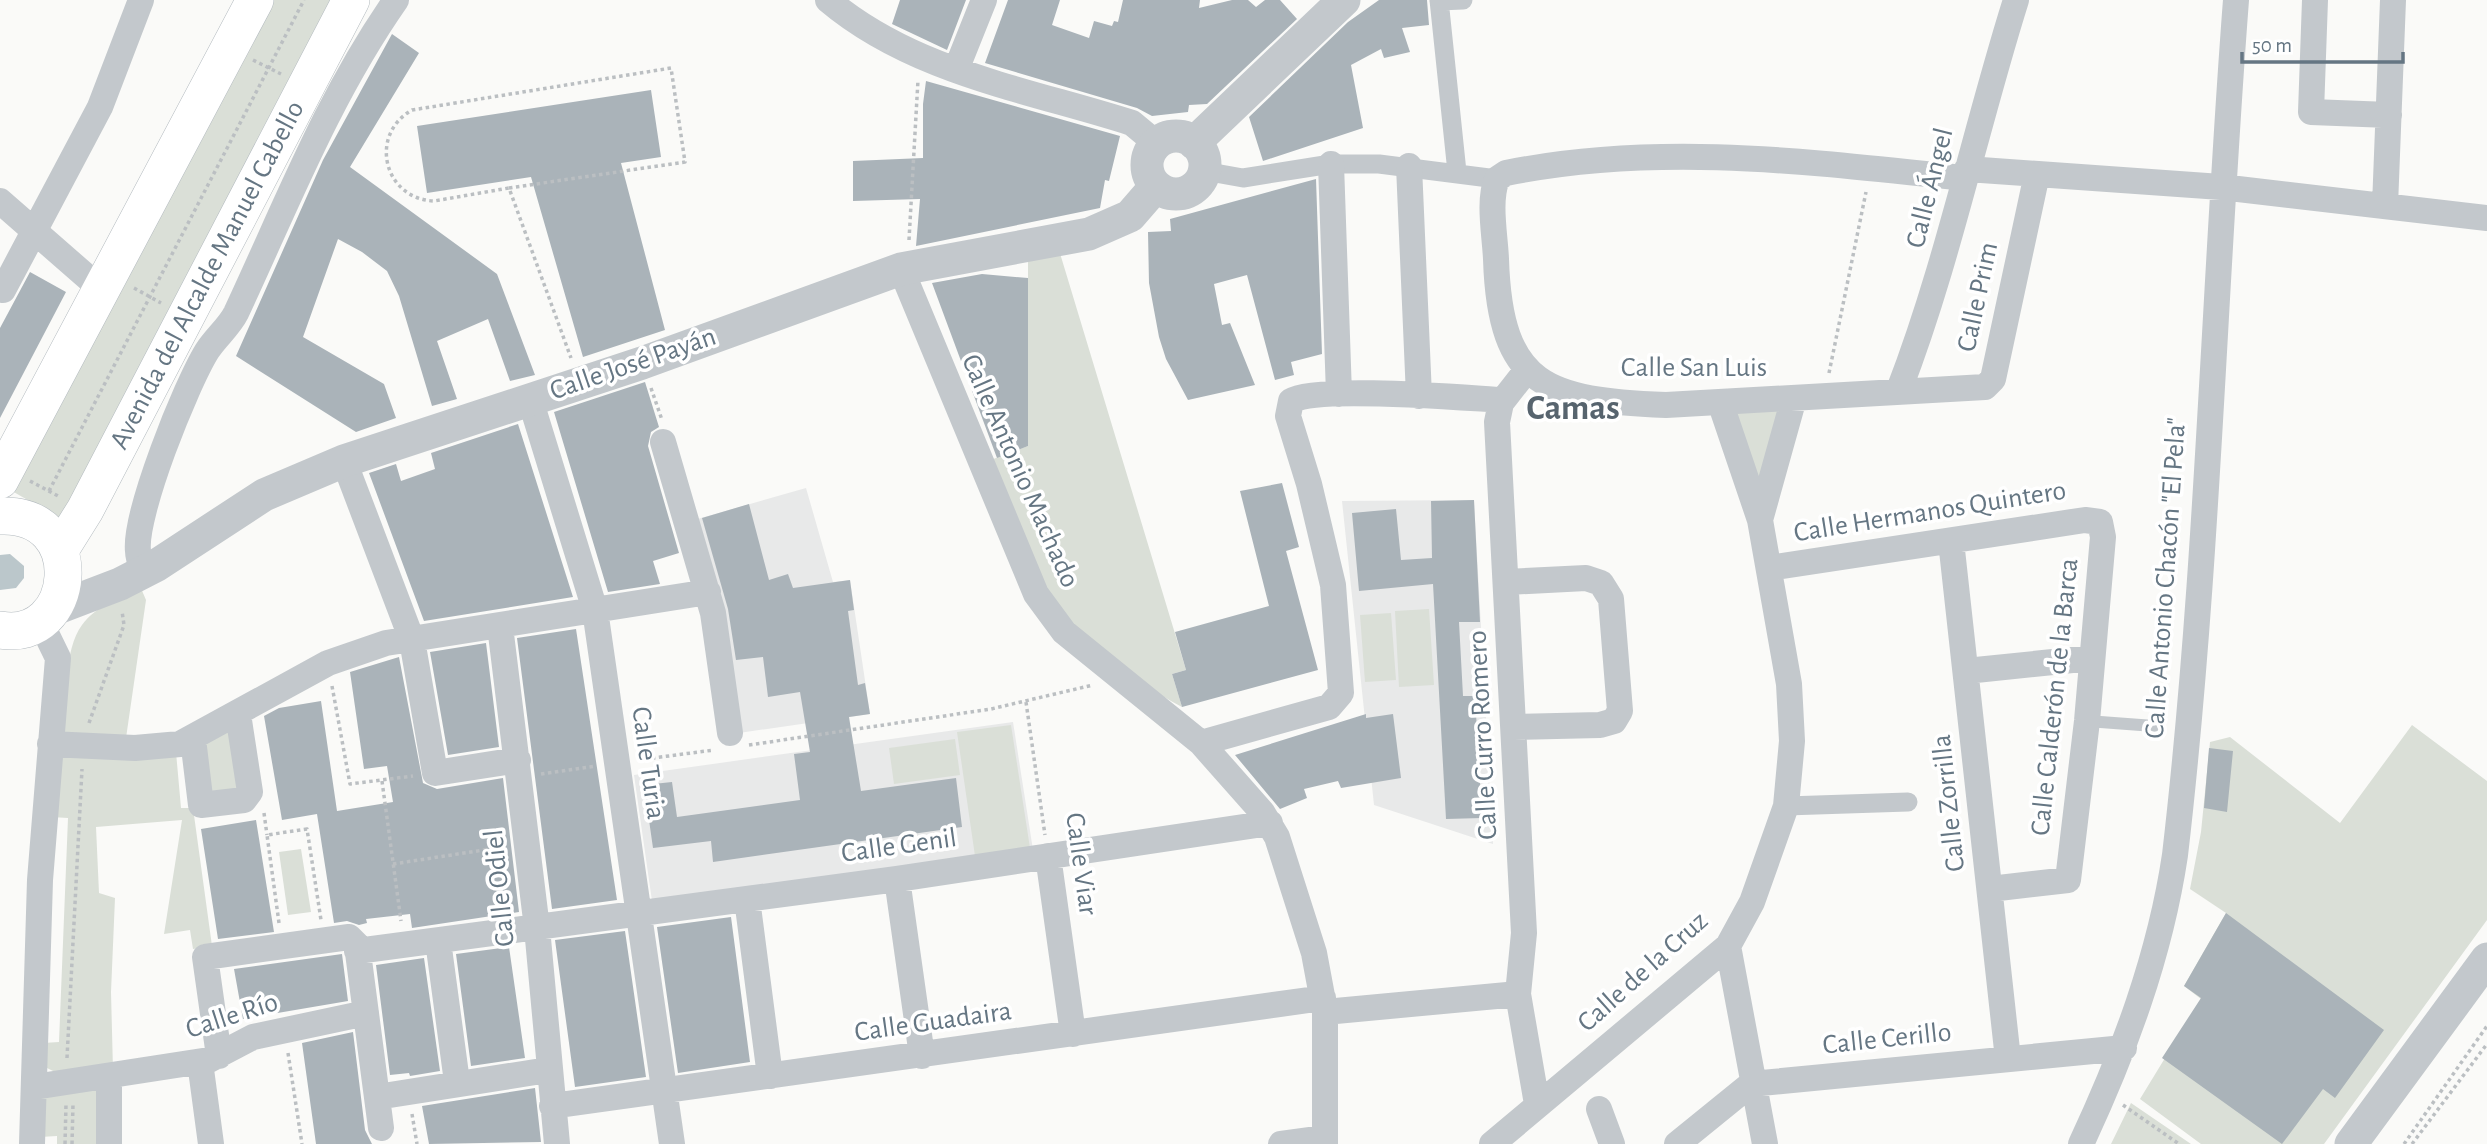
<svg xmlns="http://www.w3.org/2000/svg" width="2487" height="1144" viewBox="0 0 2487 1144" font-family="'Alegreya Sans',sans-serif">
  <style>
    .built { fill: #e8e9e9 }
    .green { fill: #dadfd7 }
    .water { fill: #bbc7cb }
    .building { fill: #aab3b9 }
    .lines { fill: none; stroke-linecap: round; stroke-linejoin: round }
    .secondary-casing { stroke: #b3babf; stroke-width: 38 }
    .path { stroke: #bbbfc2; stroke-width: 3.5; stroke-dasharray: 3.5 3.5; stroke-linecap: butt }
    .service { stroke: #c3c8cc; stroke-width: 12 }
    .pedestrian { stroke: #c3c8cc; stroke-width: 19 }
    .minor { stroke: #c3c8cc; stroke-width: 26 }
    .tertiary { stroke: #c3c8cc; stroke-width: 33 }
    .secondary { stroke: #fff; stroke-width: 37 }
    .labels { text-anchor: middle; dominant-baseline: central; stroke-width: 7; stroke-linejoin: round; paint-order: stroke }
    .street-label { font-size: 28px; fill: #657683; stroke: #fff }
    .district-label { font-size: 35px; font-weight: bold; fill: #57646e; stroke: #fff }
  </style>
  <rect width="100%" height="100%" fill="#fafaf8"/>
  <!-- built -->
  <path class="built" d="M806 488 833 582 850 580 870 714 739 733 694 520Z
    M1474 500 1493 844 1374 805 1342 501Z
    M1013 722 1033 850 652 901 634 775Z"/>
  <!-- green -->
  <path class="green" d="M266 0H337L66 522 12 491Z
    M1059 250 1186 670 1172 674 1182 707C1131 679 1074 641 1044 589 1022 549 1006 503 988 461L1028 446V257Z
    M1785 404 1762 488 1728 407Z
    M140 586 146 600 126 738 61 736C65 707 64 648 82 625 95 607 121 596 140 586Z
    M1429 609 1434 685 1399 687 1395 611Z
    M1391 613 1396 680 1365 682 1360 615Z
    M234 722 244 792 203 800 198 742Z
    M1011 725 1030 848 975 856 957 732Z
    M2412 725 2487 781V920L2324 1144H2201L2140 1099 2201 999 2184 986 2226 913 2190 889 2201 832 2210 742 2230 737 2340 823Z
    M955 739 960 775 894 784 889 748Z
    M176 752 181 808H193L212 946 193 949 190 930 164 934 182 820 96 827 99 893 115 898 111 992 113 1070 55 1072 47 1068 43 1043 59 1042 68 818 51 817 60 757Z
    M301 849 311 912 288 915 279 852Z
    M104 1081 103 1144H57V1136L40 1137 41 1096Z
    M2131 1103 2191 1144H2111Z"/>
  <!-- water -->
  <path class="water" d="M10 554 24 566V578L16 588 0 590V555Z"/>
  <!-- building -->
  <path class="building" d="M900 0H966L947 50 892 24Z
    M1008 0H1060L1052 25 1089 38 1094 21 1112 26 1114 21 1118 22 1123 0H1200L1199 8 1232 0H1248L1256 7 1265 0H1280L1297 19 1207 104 1189 105 1188 112 1152 116 1137 108 985 63Z
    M1379 0H1427L1429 25 1402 28 1410 52 1384 58 1381 49 1351 65 1363 128 1263 161 1249 117 1348 22Z
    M392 34 419 53 350 167 497 274 535 375 510 381 488 319 437 341 457 399 432 406 399 296 387 271 362 252 338 239 303 337 384 384 396 418 356 432 236 356 323 160Z
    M926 81 1120 136 1109 181 1105 180 1100 208 916 246 920 199 853 201V161L923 158V104Z
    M651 90 661 157 621 163 665 330 583 357 531 177 427 193 417 126Z
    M1316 179 1322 354 1291 362 1294 375 1275 380 1247 275 1214 284 1222 325 1230 323 1255 385 1188 400 1166 359 1159 337 1149 283 1148 232 1171 231 1170 219Z
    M30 272 66 292 0 418V328Z
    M982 274 1028 278V446L997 458 932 283Z
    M645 382 659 427 651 432 648 446 679 553 653 561 660 584 608 592 554 412Z
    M518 424 573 597 424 621 369 473 396 464 401 481 435 469 431 453Z
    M1282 483 1299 547 1286 551 1318 670 1182 707 1172 674 1186 670 1175 632 1269 606 1240 491Z
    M1474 500 1480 622H1459L1463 696H1475L1482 818 1446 819 1433 584 1359 591 1352 513 1396 509 1401 560 1432 558 1431 501Z
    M749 504 769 580 788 574 793 588 850 580 854 610 848 611 858 685 865 683 870 714 849 717 861 791 956 778 962 827 713 862 711 841 653 848 644 785 672 782 677 817 800 800 794 754 810 752 800 692 768 697 763 657 736 660 728 609 702 518Z
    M576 629 617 900 552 909 517 638Z
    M486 643 499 747 448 755 430 652Z
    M399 657 423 783 437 789 503 778 519 912 412 928 410 914 366 919 367 923 359 925 347 921 334 923 317 814 282 820 264 716 279 708 321 701 337 811 393 802 387 766 364 769 350 672Z
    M1366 714V718L1393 714 1401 778 1341 788 1338 781 1304 789 1307 798 1280 809 1235 755Z
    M2209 748 2233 751 2227 812 2204 808Z
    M256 820 274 932 218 939 201 829Z
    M2226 913 2384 1030 2335 1098 2323 1089 2282 1144 2162 1058 2201 998 2184 986Z
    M731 917 750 1062 678 1073 657 927Z
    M625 931 646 1077 575 1087 555 940Z
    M509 947 525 1058 471 1066 456 954Z
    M342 954 348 1001 243 1019 234 969Z
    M424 958 440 1071 410 1076 409 1073 390 1075 376 965Z
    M353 1032 365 1130 372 1144H316L302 1043Z
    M535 1088 541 1142 429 1144 422 1106Z"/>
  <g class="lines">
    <defs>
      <g id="secondary">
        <path d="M0 480 255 0"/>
        <path d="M0 516C91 512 77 644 0 630"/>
        <path id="s1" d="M60 550 85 510 351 0"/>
      </g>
    </defs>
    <!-- secondary casing -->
    <use href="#secondary" class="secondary-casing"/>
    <!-- path -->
    <path class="path" d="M253 60 281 74
      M509 188 685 162 671 68 412 110C368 135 384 199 434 201L509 188 571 358
      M909 240 918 80
      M134 288 161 303
      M1829 373 1866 192
      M651 388 662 420
      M30 481 60 497
      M49 491 304 0
      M332 686 350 784 413 776
      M1026 702 1045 835
      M89 723 124 625 122 611
      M749 745 991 709 1093 685
      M638 760 714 750
      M541 774 596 766
      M382 781 401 921
      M264 813 267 835
      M393 864 503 847
      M279 923 267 835 307 829 321 920
      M288 1053 302 1144
      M67 1058 82 769
      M2123 1105 2179 1144
      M412 1114 417 1144
      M65 1144 66 1104
      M72 1144 73 1104
      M2404 1144 2487 1026
      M2412 1144 2487 1044"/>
    <!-- service -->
    <path class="service" d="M2087 721 2154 726"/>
    <!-- pedestrian -->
    <path class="pedestrian" d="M1439 0 1457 172
      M1439 1 1463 0
      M1204 171 1243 178 1331 164H1379L1497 179
      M1786 806 1908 802"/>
    <!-- minor -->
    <path class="minor" d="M828 0C913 72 1029 90 1132 123L1156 143
      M2315 0 2311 112 2389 115
      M956 70 984 0
      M1331 164 1339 394
      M1409 166 1419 396
      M1967 169 2221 187 2487 218
      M1964 178C1810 162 1660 142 1506 173L1497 179C1488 201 1495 235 1496 259 1500 388 1548 400 1666 405L1985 387 1993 379 2037 174
      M0 201 103 291
      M2385 206 2393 0
      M901 269 1036 594 1064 632 1201 743 1262 812 1277 837 1314 953 1325 1012V1144
      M0 287 3 290 100 107 141 0
      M1526 371 1501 403 1497 422 1524 933 1518 994 1537 1104
      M1899 390C1948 263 1975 130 2016 0
      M530 399 595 610 672 1144
      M663 442 713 613 730 733
      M344 461 412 640 435 773 518 760
      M1760 520 1794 398
      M1951 541 2008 1059
      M1769 568 2085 520 2100 522 2103 537 2087 721 2068 880 1990 889
      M144 572C141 565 138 559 138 551 134 514 186 385 207 351 216 337 229 327 236 313 286 206 328 97 396 0
      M1507 582 1586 578 1601 583 1611 599 1620 711 1614 721 1600 725 1514 727
      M500 626 537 928 557 1144
      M1966 671 2092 658
      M193 739 201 805 244 800 250 792 238 714
      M1201 743 1329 707 1341 693 1333 585 1309 484 1288 416 1291 401C1316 385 1466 398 1503 400
      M50 744 135 748 180 744 328 663 386 643 708 592
      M1048 856 1073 1034
      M897 879 922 1056
      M747 899 770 1076
      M438 941 457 1082
      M1728 946 1765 1144
      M357 951 897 879 1270 823
      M1325 1012 1518 994
      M219 1056 205 957 349 937 357 945 381 1128
      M200 1062 211 1144
      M109 1076V1144
      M34 1087 209 1060 253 1037 366 1013
      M377 1097 548 1070
      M552 1106 1323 998
      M1599 1109 1612 1144
      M32 1144 40 880 58 658 40 621
      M1281 1144 1325 1138
      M1492 1144 1728 946 1752 902 1786 806 1792 741 1789 684 1760 520 1720 402
      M1677 1144 1751 1084 2124 1048
      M2081 1144C2124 1052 2160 956 2175 855 2208 572 2214 285 2236 0"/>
    <!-- tertiary -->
    <path class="tertiary" d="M1147 165a29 29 0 1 1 58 0a29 29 0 1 1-58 0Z
      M1194 143 1344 0
      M52 610 120 584 157 565 264 495 344 461 642 363 901 269 1089 234 1130 216 1156 186
      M2351 1144 2487 959"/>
    <!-- secondary -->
    <use href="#secondary" class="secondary"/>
  </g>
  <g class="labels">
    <!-- street labels -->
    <g class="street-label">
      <text transform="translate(1930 188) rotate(-76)">Calle Ángel</text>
      <text stroke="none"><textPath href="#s1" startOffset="312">Avenida del Alcalde Manuel Cabello</textPath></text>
      <text transform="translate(1978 297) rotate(-78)">Calle Prim</text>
      <text transform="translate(633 364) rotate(-19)">Calle José Payán</text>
      <text x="1694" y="368">Calle San Luis</text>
      <text transform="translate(1020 471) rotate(66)">Calle Antonio Machado</text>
      <text transform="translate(1930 512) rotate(-9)">Calle Hermanos Quintero</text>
      <text transform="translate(2166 578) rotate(-86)">Calle Antonio Chacón "El Pela"</text>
      <text transform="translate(2055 697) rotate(-84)">Calle Calderón de la Barca</text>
      <text transform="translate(1483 735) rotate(-93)">Calle Curro Romero</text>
      <text transform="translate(648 763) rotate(82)">Calle Turia</text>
      <text transform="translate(1949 803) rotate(-96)">Calle Zorrilla</text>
      <text transform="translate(899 846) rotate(-8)">Calle Genil</text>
      <text transform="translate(1081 864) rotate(82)">Calle Viar</text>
      <text transform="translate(500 888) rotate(-96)">Calle Odiel</text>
      <text transform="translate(1643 972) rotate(-42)">Calle de la Cruz</text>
      <text transform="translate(232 1016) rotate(-18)">Calle Río</text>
      <text transform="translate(933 1022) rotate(-8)">Calle Guadaira</text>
      <text transform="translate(1887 1039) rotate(-6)">Calle Cerillo</text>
    </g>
    <!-- district labels -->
    <g class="district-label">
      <text x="1573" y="408">Camas</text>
    </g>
  </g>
  <!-- scale -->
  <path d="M2242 52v10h161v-10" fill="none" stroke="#657683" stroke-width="3.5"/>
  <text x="2252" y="52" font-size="21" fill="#657683" stroke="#ffffff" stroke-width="5" paint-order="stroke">50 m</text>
</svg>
